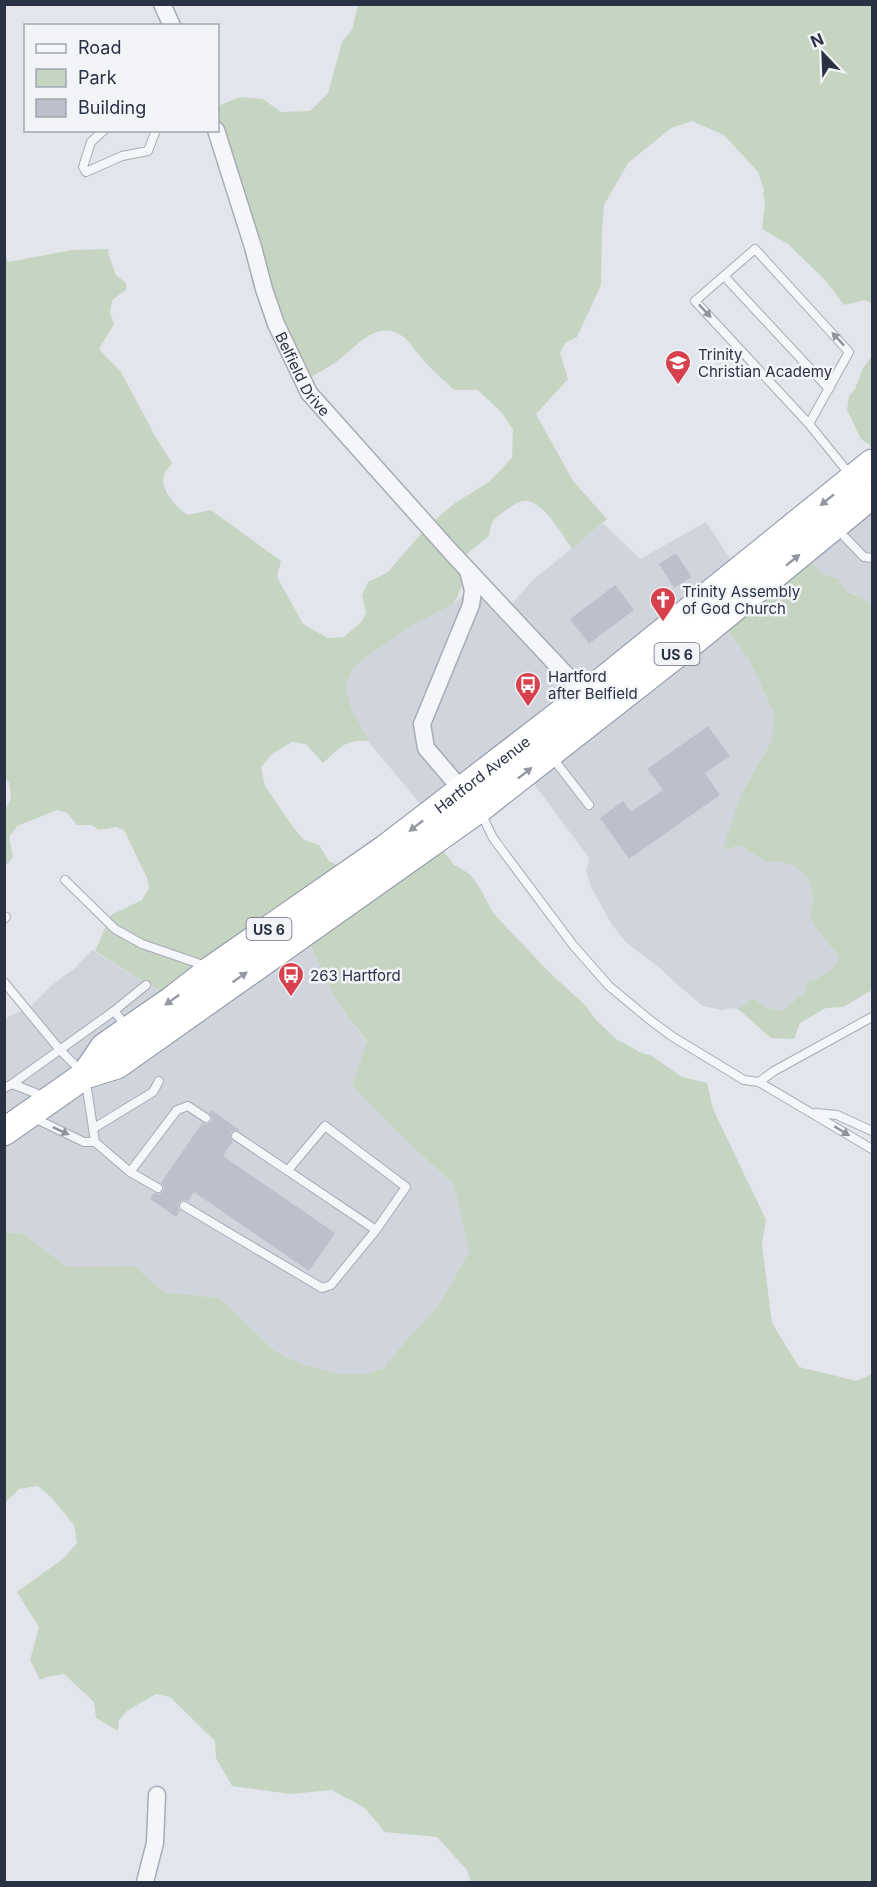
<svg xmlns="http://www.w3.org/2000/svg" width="877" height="1887" viewBox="0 0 877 1887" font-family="Inter,sans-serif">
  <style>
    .built { fill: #d0d4dd }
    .green { fill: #c6d5c2 }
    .building { fill: #bcc0cb }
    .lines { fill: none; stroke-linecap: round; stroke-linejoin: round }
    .service-casing { stroke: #a7abb6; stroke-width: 10 }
    .minor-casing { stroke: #a7abb6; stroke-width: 19 }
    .trunk-casing { stroke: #8891a3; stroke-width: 29 }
    .service { stroke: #f5f6f9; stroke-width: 8 }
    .minor { stroke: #f5f6f9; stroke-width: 16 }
    .trunk { stroke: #fff; stroke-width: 27 }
    .oneway { fill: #8f949e }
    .oneway2 { fill: #9498a2 }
    .labels { text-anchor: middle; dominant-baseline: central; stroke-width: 5; stroke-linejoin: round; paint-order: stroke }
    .shield { fill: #f2f4f8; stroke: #656c7a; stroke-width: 1.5 }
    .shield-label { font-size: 14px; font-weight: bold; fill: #293144 }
    .poi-label { font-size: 15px; fill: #293144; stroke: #f2f4f8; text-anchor: start }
    .street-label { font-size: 15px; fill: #293144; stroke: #f2f4f8 }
  </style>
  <rect width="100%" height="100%" fill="#e2e5eb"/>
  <!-- built -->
  <path class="built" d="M872 486V604L859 598 856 594 848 593 839 579 822 573 803 551Z
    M706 522 748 586 716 614 749 660 774 714 771 742 741 794 727 850 739 845 766 862 779 861 794 866 807 877 813 895 812 915 814 926 839 957 832 969 812 981 806 991 782 1011 768 1008 752 998 738 1009 731 1008 722 1010 703 1006 679 986 660 968 627 943 612 925 591 887 586 871 589 858 529 777 437 824 367 740H368L351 708 346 685 354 666 411 626 454 604 479 580 509 607 533 580 603 523 640 559Z
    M302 927 337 1002 367 1043 352 1085 394 1129 454 1185 469 1251 441 1302 387 1364 386 1367 365 1374H338L303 1364 276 1352 220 1298 164 1292 134 1266 67 1267 24 1234 5 1232V1137L15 1129 5 1114 4 1021 8 1017 30 1007 52 985 75 968 92 950 181 1005Z"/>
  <!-- green -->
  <path class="green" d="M358 5H872V304L865 300 844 305 826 281 788 244 762 229 765 204 763 194 764 190 758 172 724 135 692 121 671 128 628 163 604 205 602 232 601 285 577 337 565 343 560 353 568 379 536 414 573 481 607 519 572 549C563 536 541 497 523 501 517 502 511 507 506 510 494 517 490 523 489 536L463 557 465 579 454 604 411 626 354 666 346 685 351 708 369 741C344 739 340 748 323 763L306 744 292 742 273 753 261 767 265 786 293 827 304 840 319 845 329 861 337 865 350 884 423 835 444 852 454 865 470 874 481 890 493 913 548 971 585 1005 596 1020 616 1039 644 1054 650 1055 682 1077 707 1083 713 1109 766 1220 762 1245 772 1323 799 1367 857 1381 872 1374V1882H471L467 1870 437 1837 385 1832 365 1808 332 1790 291 1794 232 1786 216 1758 215 1741 170 1697 156 1694 128 1710 119 1720 118 1731 96 1718 94 1702 64 1674 47 1677 40 1680 30 1660 39 1627 17 1592 64 1558 77 1543 74 1525 52 1498 38 1486 19 1489 5 1503V1232L24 1234 67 1267 134 1266 164 1292 220 1298 276 1352 303 1364 338 1374H365L386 1367V1364L441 1302 469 1251 454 1185 394 1129 352 1085 367 1042 337 1002 302 927 181 1005 95 951 111 915 142 900 149 888 147 878 124 830 116 827 99 830 91 825H77L67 813 57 810 17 826 9 837 13 857 6 865 5 882V810L11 799 9 782 4 778 5 257 9 262 72 250 108 249V253L116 275 126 283V290L112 300 110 313 114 324 99 349 121 372 155 436 172 463C170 467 165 471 164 475 159 490 177 507 187 515L211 510 281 561 277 577 303 624 328 638 344 637 362 621 366 612 362 595 368 582 387 573 427 527 455 503 489 482 512 458 513 430 502 413 478 390H454C444 380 433 371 424 361 415 351 408 337 395 332 372 324 352 351 336 362 326 369 314 375 304 381L218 130V106L240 97 263 99 281 112 310 111 328 93 342 42 352 30Z
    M872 356V449L869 444 861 439 847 410 849 396 855 389 863 368Z
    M800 548 822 573 839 579 848 593C857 594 864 600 872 604V990L843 1007 826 1008 800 1023 794 1039 771 1038 738 1009 752 998 768 1008 782 1011 806 991 808 979 812 981 832 969 839 957 814 926 811 917 813 895 807 877 794 866 779 861 766 862 739 845 727 850 723 848 741 794 771 742 774 714 749 660 716 614Z"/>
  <!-- building -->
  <path class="building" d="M676 553 692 577 674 588 659 564Z
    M615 585 634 610 589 644 570 619Z
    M708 726 730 756 705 773 720 795 629 859 600 818 623 801 631 812 663 790 647 769Z
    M211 1110 240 1130 231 1132 230 1136 233 1141 223 1156 335 1233 309 1271 194 1192 188 1201 183 1200 179 1202 178 1207 180 1211 176 1217 150 1199 154 1193 159 1194 163 1192 164 1187 161 1183 202 1123 206 1124 211 1122 212 1118 209 1113Z"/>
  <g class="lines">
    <defs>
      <path id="service" d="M104 130 91 142 83 167 86 172 122 156 148 151 156 130
        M724 276 829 389
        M809 424 849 352 755 249 695 301 809 424 851 476
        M837 529 864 557 872 558
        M552 757 589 805
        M480 811 493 838 573 945 609 986 650 1020 673 1037 744 1080 759 1082
        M65 880 115 929 142 944 206 966
        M4 919 6 917
        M4 982 60 1050 85 1075 95 1142
        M114 1011 146 985
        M872 1017 774 1071 759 1082 872 1149
        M12 1084 114 1011 127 1027
        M4 1088 12 1084 38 1094 45 1099
        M816 1113 837 1115 872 1131
        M32 1117 84 1142H95L130 1172 158 1188
        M94 1128 153 1092 159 1081
        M288 1170 325 1126 406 1187 376 1230
        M130 1172 177 1110 188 1106 206 1118
        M184 1206 322 1288 331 1285 376 1230 236 1136"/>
      <g id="minor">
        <path d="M162 4 172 26"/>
        <path id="s1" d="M216 130 253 247 264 289 276 324 309 393 451 552 585 695"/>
        <path d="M466 795 426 748 422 724 471 605 473 590 468 571"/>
        <path d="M145 1882 155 1843 157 1795"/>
      </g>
      <g id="trunk">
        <path id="s2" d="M85 1075 104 1047 172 1000 212 969 386 848 585 695 872 463"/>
        <path d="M4 1132 85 1075 117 1065 479 809 701 635 872 495"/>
      </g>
    </defs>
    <!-- service casing -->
    <use href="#service" class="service-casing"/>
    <!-- minor casing -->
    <use href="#minor" class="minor-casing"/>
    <!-- trunk casing -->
    <use href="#trunk" class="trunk-casing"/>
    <!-- service -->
    <use href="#service" class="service"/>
    <!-- minor -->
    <use href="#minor" class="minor"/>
    <!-- trunk -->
    <use href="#trunk" class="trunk"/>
  </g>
  <!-- one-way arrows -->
  <defs><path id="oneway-solid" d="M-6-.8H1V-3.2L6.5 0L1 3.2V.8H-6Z" transform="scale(1.5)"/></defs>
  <g class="oneway">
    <use href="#oneway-solid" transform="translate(705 311) rotate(47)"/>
    <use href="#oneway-solid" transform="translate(838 339) rotate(-133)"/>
    <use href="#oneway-solid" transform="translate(61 1131) rotate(25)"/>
    <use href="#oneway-solid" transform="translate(842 1131) rotate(31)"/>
  </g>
  <g class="oneway2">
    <use href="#oneway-solid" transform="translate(827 500) rotate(141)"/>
    <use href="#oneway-solid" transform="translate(793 560) rotate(-39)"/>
    <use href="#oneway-solid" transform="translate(525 773) rotate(-38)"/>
    <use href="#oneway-solid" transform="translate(416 826) rotate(142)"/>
    <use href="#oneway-solid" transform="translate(240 977) rotate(-35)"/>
    <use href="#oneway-solid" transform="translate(172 1000) rotate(144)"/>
  </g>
  <!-- icons -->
  <defs>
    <symbol id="school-pin" viewBox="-11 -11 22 30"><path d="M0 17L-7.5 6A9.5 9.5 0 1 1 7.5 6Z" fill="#d6414d" stroke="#f2f4f8"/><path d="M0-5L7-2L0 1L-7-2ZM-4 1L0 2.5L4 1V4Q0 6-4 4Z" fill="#fff"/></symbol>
    <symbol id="church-pin" viewBox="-11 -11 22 30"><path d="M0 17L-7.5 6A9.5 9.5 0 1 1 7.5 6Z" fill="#d6414d" stroke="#f2f4f8"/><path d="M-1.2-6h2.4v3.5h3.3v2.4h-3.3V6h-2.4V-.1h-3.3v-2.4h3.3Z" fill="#fff"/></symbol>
    <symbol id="bus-pin" viewBox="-11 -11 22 30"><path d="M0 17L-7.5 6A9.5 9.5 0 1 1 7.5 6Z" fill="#d6414d" stroke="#f2f4f8"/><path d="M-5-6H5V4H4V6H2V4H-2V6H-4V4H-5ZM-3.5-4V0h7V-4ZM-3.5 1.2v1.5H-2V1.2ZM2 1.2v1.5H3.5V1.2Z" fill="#fff"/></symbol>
  </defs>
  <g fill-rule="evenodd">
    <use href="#school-pin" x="663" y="348" width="30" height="40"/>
    <use href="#church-pin" x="648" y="585" width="30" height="40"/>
    <use href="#bus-pin" x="513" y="670" width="30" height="40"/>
    <use href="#bus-pin" x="276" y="960" width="30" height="40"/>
  </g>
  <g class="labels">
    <!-- shield labels -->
    <g class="shield">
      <rect x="654.5" y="643" width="45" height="22" rx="4.5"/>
      <rect x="246.5" y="918" width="45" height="22" rx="4.5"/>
    </g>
    <g class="shield-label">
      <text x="677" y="654">US 6</text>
      <text x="269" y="929">US 6</text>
    </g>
    <!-- poi labels -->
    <g class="poi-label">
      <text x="698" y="354">Trinity<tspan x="698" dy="17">Christian Academy</tspan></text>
      <text x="682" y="591">Trinity Assembly<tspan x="682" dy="17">of God Church</tspan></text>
      <text x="548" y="676">Hartford<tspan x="548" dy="17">after Belfield</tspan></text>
      <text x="310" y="975">263 Hartford</text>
    </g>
    <!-- street labels -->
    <g class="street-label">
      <text stroke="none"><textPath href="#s1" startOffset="260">Belfield Drive</textPath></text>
      <text stroke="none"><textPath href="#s2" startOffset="500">Hartford Avenue</textPath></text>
    </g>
  </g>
  <!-- border -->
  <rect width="877" height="1887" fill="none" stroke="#293144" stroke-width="12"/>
  <!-- legend -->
  <rect x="24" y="24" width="195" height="108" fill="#f2f4f8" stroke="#a2a6b0" stroke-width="1.5"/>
  <rect x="36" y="44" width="30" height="9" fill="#f5f6f9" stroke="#a2a6b0" stroke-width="1.5"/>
  <text x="78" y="54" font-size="18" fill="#293144">Road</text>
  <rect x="36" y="69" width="30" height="18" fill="#c6d5c2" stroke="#a2a6b0" stroke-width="1.5"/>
  <text x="78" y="84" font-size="18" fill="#293144">Park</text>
  <rect x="36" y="99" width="30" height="18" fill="#bcc0cb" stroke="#a2a6b0" stroke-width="1.5"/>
  <text x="78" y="114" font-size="18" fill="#293144">Building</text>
  <!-- north arrow -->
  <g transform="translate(823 54) rotate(337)" stroke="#f2f4f8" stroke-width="4.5" paint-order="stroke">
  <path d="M0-4.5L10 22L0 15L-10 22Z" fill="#293144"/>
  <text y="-9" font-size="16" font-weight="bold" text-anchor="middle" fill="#293144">N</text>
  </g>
</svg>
